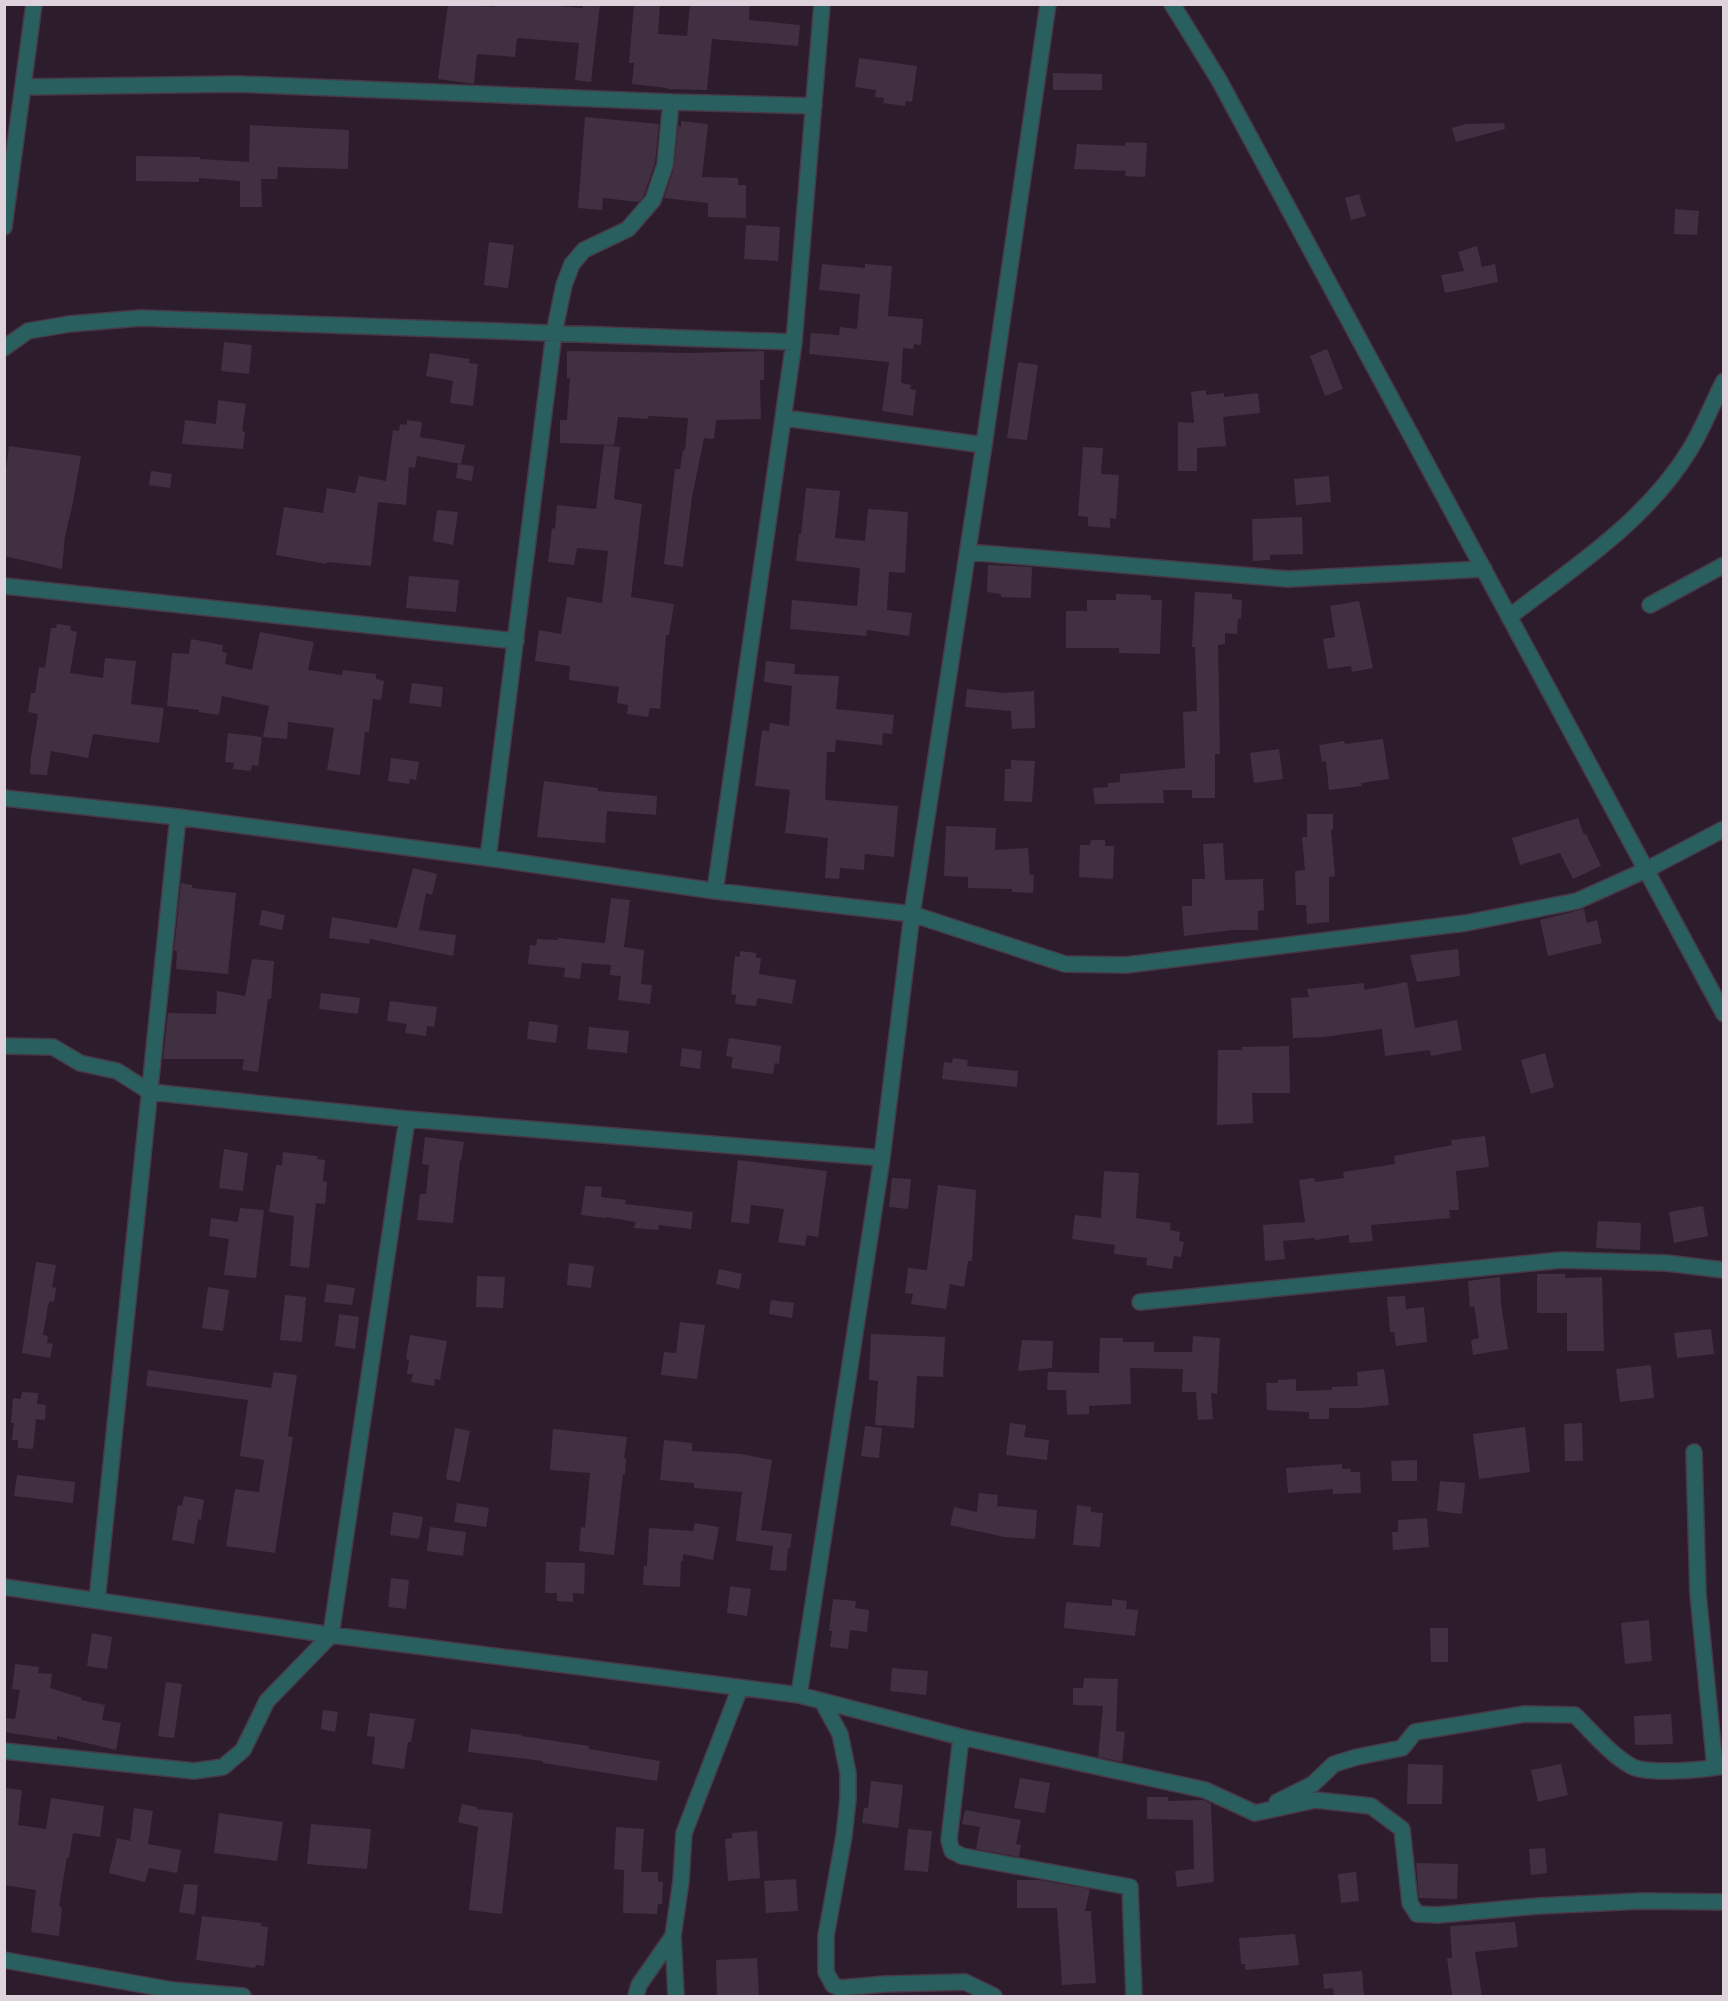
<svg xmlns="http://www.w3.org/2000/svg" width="1728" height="2001" viewBox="0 0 1728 2001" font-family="'Source Serif 4',serif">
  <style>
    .building { fill: #413041 }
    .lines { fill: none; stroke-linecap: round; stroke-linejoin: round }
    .minor-casing { stroke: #483948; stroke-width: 18 }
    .tertiary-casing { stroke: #483948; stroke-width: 18 }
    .minor { stroke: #2a5f5f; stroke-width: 15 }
    .tertiary { stroke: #2a5f5f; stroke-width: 15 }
  </style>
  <rect width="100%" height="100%" fill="#2c1c2c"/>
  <!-- building -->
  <path class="building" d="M448 4 495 7V4H531L583 8V4H600L591 82 575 80 579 43 517 38 515 57 477 54 474 84 438 79Z
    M634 4H660L658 34 687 36 690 4H750L749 20 800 25 798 46 712 39 707 90 667 89V88L632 84 634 63H629Z
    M859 58 917 66 912 102 906 101 905 106 883 103 884 98 875 97 876 90 855 87Z
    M1053 73 1102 74V90H1053Z
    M585 117 659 124 655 163 644 195 639 202 603 198 602 210 578 208Z
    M681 121 708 124 702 177 738 178V185H746V218L708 217V203L664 198 674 168 678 126 681 127Z
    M1504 123 1505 129 1456 142 1452 128 1466 124Z
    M250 125 349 130 348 169 278 167 277 179H261L262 207H240V181L199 178V182L136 181V156L200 157V159L249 162Z
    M1126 142 1147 143 1145 177 1125 176 1126 171 1074 169 1077 144 1125 146Z
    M1359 194 1366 216 1351 220 1345 198Z
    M1675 209 1699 211 1697 235 1674 234Z
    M746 225 780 227 778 261 744 259Z
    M489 242 514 245 508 288 484 285Z
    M1477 246 1482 267 1495 264 1498 282 1445 293 1441 275 1464 271 1458 252Z
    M822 264 865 268V264L892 266 888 316 923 319 921 345 914 344 913 349 903 348 901 383 911 385 910 389 916 390 913 416 882 411 889 362 809 354 811 333 839 335 840 327 857 329 860 294 819 290Z
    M224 342 252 345 249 374 221 371Z
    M1327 349 1343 389 1325 396 1310 356Z
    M567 351 690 353 764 351V380H760L761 419 716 420 714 439 704 438 692 497 683 567 664 564 675 469H680L683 450H685L688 418 648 416V419L618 417 614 445 560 443V420H567L570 378H567Z
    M430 353 470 359 469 363 478 364 473 406 450 403 453 381 426 376Z
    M1018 362 1038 365 1027 440 1007 438Z
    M1206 390V395L1224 393V397L1258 393 1260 413 1223 417 1226 446 1197 448V471H1178V422L1194 423 1191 392Z
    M218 400 246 404 242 431 245 432 243 449 182 444 185 420 216 424Z
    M407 420 422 422 420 437 465 445 461 464 417 456 415 468 409 467 406 505 378 502 371 566 327 562V564L276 555 284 507 323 513 327 488 355 493 359 476 386 481 393 430 399 431 400 424 407 425Z
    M604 445 620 447 614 499 642 504 631 597 674 604 669 635H666L660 709 650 708 648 717 627 714 628 705 617 703 619 687 569 680 570 666 535 661 539 630 561 634 567 597 602 603 608 551 577 548 574 565 548 562 552 528 555 529 557 505 596 509Z
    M9 446 81 456 72 507 65 536 62 569 4 556V484Z
    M1083 447 1103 448 1101 474 1119 475 1116 519 1110 518V528L1088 526V517L1078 516Z
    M458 464 474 466 472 481 456 478Z
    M151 471 172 474 170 488 149 485Z
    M1329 476 1331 502 1296 505 1294 479Z
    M806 488 840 491 835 538 865 541 868 509 908 512 905 573 889 572 887 610 912 613 909 636 867 630 866 636 790 629 792 600 857 606 860 568 796 561 799 534H801Z
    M437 510 458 512 453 545 433 541Z
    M1302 517 1303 554 1270 555V560L1253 561 1252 519Z
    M988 565 1032 567 1031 598 1001 597V594L987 592Z
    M409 576 459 580 456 612 406 608Z
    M1195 592 1232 594V599L1242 600 1241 619H1238L1237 634 1225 633V644L1218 645 1220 754H1215V798H1192V790H1163L1164 803 1095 804 1093 788 1108 787V783L1120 782V774L1185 768 1183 712 1197 711 1195 647H1192Z
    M1116 594 1151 595V600H1162L1160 654 1119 653V648H1066V611H1087V600H1116Z
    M1359 601 1373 668 1352 672 1351 666 1328 669 1323 639 1335 637 1330 606Z
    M57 624 71 626 70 630 77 632 70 673 103 678 105 658 136 661 131 704 164 708 159 743 93 734 88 758 51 751 47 775 30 774 31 757 38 714 28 712 31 693H35L39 667 45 668 51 628H56Z
    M260 632 314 642 308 670 342 675 343 670 376 674V679L384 681 381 700 373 699 369 732H365L360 775 327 770 334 728 288 722 287 739 263 737 269 706 222 696 219 715 199 712V710L167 706 172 653 189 654 191 639 223 645 222 652 227 653 225 664 252 670Z
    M766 661 795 664 794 674 839 676 836 709 894 715 892 734 883 733 882 745 836 740 835 752H827L825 798 826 800 898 806 894 857 865 854 864 870 840 868 839 879 825 878 828 838 785 833 790 790 755 786 762 730 769 731 770 723 789 726 792 686 764 682Z
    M412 683 443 687 441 707 409 703Z
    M967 689 1004 693 1034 691 1035 728 1012 729 1011 711 965 707Z
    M228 733 262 737 258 766 252 765 251 771 233 769 234 763 225 762Z
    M1383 739 1389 779 1361 783 1362 786 1329 790 1326 761 1322 762 1319 745 1344 741 1345 744Z
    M1279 749 1283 779 1254 783 1250 753Z
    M391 758 419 762 416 780 410 779 409 784 388 781Z
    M1011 760 1035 761 1032 802 1004 801 1005 769H1011Z
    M544 781 598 788V791L657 796 656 815 607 811 605 843 537 837Z
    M1307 814H1333V830H1331L1335 876 1329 877V922L1307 924 1306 905H1296L1295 871 1305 870 1302 837H1307Z
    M1578 818 1584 835 1586 834 1601 866 1573 879 1560 853 1520 865 1512 838Z
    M946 826 996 828 995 850 1028 848 1030 875H1034L1033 893 1012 892V889L968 888V877L944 876Z
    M1091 840H1105V846H1114L1113 879 1079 877 1080 845H1090Z
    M1223 843 1225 880 1263 879 1264 910 1258 911V930H1232L1184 936 1182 906H1192V879H1205L1203 844Z
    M413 868 437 874 432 895 426 893 419 930 456 935 453 956 370 939 369 944 329 938 332 917 397 928Z
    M181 883 192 885V888L236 893 228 974 176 969 177 951H174Z
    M611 898 630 900 624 947 644 950 641 984 652 985 650 1004 618 1000 621 976 610 975 611 965 582 963 580 979 564 977 565 968 528 964 530 945 536 946 537 939 558 940V938L605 943Z
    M1584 909 1587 923 1597 920 1602 943 1548 956 1540 920Z
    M262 910 285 915 282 930 259 925Z
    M1458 949 1460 976 1417 982 1410 955Z
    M740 951 756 953V958H761L759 974 796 980 792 1004 757 998 756 1006 735 1004 736 995 731 994 735 956 740 957Z
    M252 959 274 961 271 999H268L258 1072 242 1070 244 1059H163L168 1013 216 1014 217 991 245 996Z
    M1407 982 1415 1028 1457 1020 1462 1050 1431 1056 1430 1050 1385 1056 1382 1029 1324 1037 1293 1038 1291 998 1309 997 1307 989 1364 983V990Z
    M321 993 360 998 358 1014 319 1009Z
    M390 1001 437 1007 434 1027 427 1026 426 1036 405 1033 407 1024 387 1021Z
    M529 1021 558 1025 556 1043 527 1039Z
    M589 1027 629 1031 627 1053 587 1049Z
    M729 1038 781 1046 779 1064 775 1063 773 1074 731 1068 733 1057 726 1056Z
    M1289 1046 1290 1093H1252L1253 1123 1217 1125 1218 1050H1242V1047Z
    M682 1048 702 1051 700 1069 680 1066Z
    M1545 1053 1554 1087 1531 1094 1521 1060Z
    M953 1058 968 1060 967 1066 1018 1071 1017 1087 942 1079 944 1062 952 1063Z
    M1485 1136 1489 1167 1456 1171 1459 1210H1449L1450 1218 1371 1225 1373 1241 1349 1243V1235L1315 1240V1238L1283 1241 1285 1259 1265 1261 1263 1225 1305 1222 1299 1180 1314 1178 1315 1182 1344 1178 1343 1172 1395 1164 1394 1156 1452 1145 1451 1140Z
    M425 1137 464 1142 461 1160H460L453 1223 417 1220 420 1194H426L429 1165 422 1164Z
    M224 1149 248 1153 243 1191 219 1188Z
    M283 1152 317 1156V1159L325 1160 323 1181 327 1182 325 1204 316 1203 309 1268 290 1266 294 1216 269 1212 276 1165H282Z
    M738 1160 827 1171 818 1237 807 1235 805 1246 778 1242 784 1209 751 1205 749 1224 731 1222Z
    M1104 1171 1139 1173 1136 1218 1171 1223 1170 1230 1180 1232 1179 1241 1184 1242 1181 1257 1174 1256 1172 1269 1146 1265 1147 1258 1114 1254 1115 1245 1072 1239 1075 1215 1101 1218Z
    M892 1178 911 1179 908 1209 889 1207Z
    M938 1185 976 1190 972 1261H968L964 1287 950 1284 946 1309 911 1304 913 1294 905 1293 908 1268 927 1270Z
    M585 1186 602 1187 601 1197 626 1200 625 1204 693 1212 691 1229 659 1225 658 1230 634 1228 636 1222 606 1217 605 1218 581 1215Z
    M1703 1206 1708 1236 1674 1243 1669 1212Z
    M240 1208 264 1210 256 1278 224 1275 229 1239 209 1236 211 1218 238 1222Z
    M1598 1221 1641 1223 1640 1250 1596 1248Z
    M36 1262 56 1265 52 1287 56 1288 54 1302 50 1301 48 1306 43 1335 48 1336 47 1343 53 1344 50 1358 22 1353Z
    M569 1263 594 1266 591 1288 567 1285Z
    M719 1269 742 1274 739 1289 716 1284Z
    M1537 1274H1565V1278L1602 1277 1604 1351H1567V1313H1537Z
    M477 1276 505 1277 503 1308 476 1307Z
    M1500 1277 1501 1304 1508 1349 1473 1355 1471 1340 1479 1338 1474 1306 1470 1307 1468 1281Z
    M327 1284 355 1288 352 1305 324 1302Z
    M208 1287 229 1290 223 1331 202 1328Z
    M285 1295 306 1297 302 1342 280 1340Z
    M1405 1296 1406 1309 1424 1307 1427 1342 1396 1346 1394 1332H1390L1387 1297Z
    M771 1300 794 1303 792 1318 769 1314Z
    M339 1314 359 1317 355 1349 335 1346Z
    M680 1322 705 1325 697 1379 661 1375 664 1352 676 1353Z
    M1711 1329 1714 1354 1677 1358 1674 1333Z
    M871 1334 945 1337 943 1377 917 1376 914 1428 875 1425 878 1381 869 1380Z
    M410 1335 447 1341 440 1380 435 1379 434 1386 411 1382 413 1374H407L409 1360 406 1359Z
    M1193 1336 1220 1338 1217 1394 1211 1393 1213 1419 1198 1420 1196 1392H1182L1183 1369 1130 1368 1131 1404 1089 1406V1414L1067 1415 1066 1390H1047L1048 1372 1099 1373 1100 1338H1123V1342H1154V1352H1192Z
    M1022 1340 1053 1341 1052 1368 1018 1371Z
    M1651 1365 1654 1398 1620 1402 1616 1369Z
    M1384 1369 1389 1405 1361 1408H1329V1419H1309V1412L1267 1410 1266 1383H1278V1380L1296 1379V1391L1332 1390V1387L1358 1386 1357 1372Z
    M148 1370 271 1388 274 1372 297 1375 288 1436 293 1437 275 1553 226 1546 235 1489 259 1492 264 1460 240 1456 248 1400 146 1386Z
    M22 1392 38 1393 37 1404 46 1405 45 1420 36 1419 33 1449 18 1448V1440H12L14 1423H11L13 1398 21 1399Z
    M1010 1423 1026 1425 1024 1437 1049 1440 1047 1460 1006 1455Z
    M1582 1423 1583 1461H1565L1564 1424Z
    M865 1426 882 1428 879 1458 861 1456Z
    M1525 1427 1530 1472 1479 1479 1473 1434Z
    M455 1428 470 1431 460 1482 446 1479Z
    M553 1429 627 1437 624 1458 626 1459 625 1475 623 1474 614 1555 579 1551 581 1527 585 1528 590 1473 550 1470Z
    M664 1440 692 1443V1451L741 1454 772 1460 761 1530 792 1534 790 1548H788L786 1571 770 1570 773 1546 736 1541 742 1492 694 1488V1483L660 1480Z
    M1417 1460V1481H1392L1391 1461Z
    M1342 1464V1469H1350L1351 1472H1360L1361 1493 1333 1494V1489L1288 1493 1286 1468Z
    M17 1475 75 1482 73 1503 14 1496Z
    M1440 1481 1465 1483 1462 1514 1437 1511Z
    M979 1493 998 1495 997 1506 1037 1510 1035 1539 1004 1537 950 1525 954 1507 977 1512Z
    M184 1496 204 1500 201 1520 198 1519 194 1544 172 1540 178 1505 182 1506Z
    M457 1503 489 1508 486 1527 454 1522Z
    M1077 1505 1091 1507V1512L1103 1513 1100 1547 1073 1545Z
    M393 1512 423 1517 419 1539 390 1535Z
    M1427 1518 1429 1547 1393 1550 1392 1532H1398V1520Z
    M695 1523 719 1527 713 1560 683 1554V1561H681L680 1587 643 1585 644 1566H647L649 1528 693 1531Z
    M430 1527 466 1532 463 1556 427 1551Z
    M546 1562 585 1563 584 1594 573 1593V1602L557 1601V1593H545Z
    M391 1578 409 1580 406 1609 388 1607Z
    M730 1586 751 1589 747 1616 727 1613Z
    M833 1599 856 1601 855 1608 869 1610 867 1632 850 1630 848 1649 830 1647 832 1631H829Z
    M1112 1599 1127 1601 1126 1609 1138 1610 1135 1636 1064 1628 1066 1602 1112 1606Z
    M1649 1620 1652 1661 1625 1664 1621 1623Z
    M1430 1628H1448V1662H1431Z
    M92 1633 112 1637 107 1669 87 1666Z
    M15 1664 39 1667 38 1673 52 1674 50 1688 82 1698 81 1700 105 1705 102 1720 121 1723 116 1750 57 1736V1740L4 1732V1718L15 1719 20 1690 12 1689Z
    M892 1668 928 1671 926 1695 890 1691Z
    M1084 1678 1118 1679 1116 1731 1125 1732 1122 1762 1098 1757 1103 1706 1073 1705V1688H1083Z
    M166 1682 182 1684 174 1738 158 1736Z
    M323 1710 338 1712 335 1732 321 1729Z
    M370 1713 415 1719 411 1742H408L404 1769 372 1764 375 1737 367 1736Z
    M1671 1714 1673 1744 1635 1745 1634 1716Z
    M471 1729 522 1735 521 1736 589 1746V1749L660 1761 657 1781 543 1763V1761L468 1752Z
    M1408 1764 1443 1765 1442 1804H1407Z
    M1561 1764 1568 1795 1538 1802 1531 1770Z
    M1020 1778 1050 1783 1045 1813 1014 1808Z
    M871 1781 903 1785 898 1828 862 1823 864 1808H868Z
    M4 1788 22 1790 18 1825 46 1829 51 1798 104 1806 100 1837 73 1833 69 1858 67 1857 59 1906 62 1907 59 1936 31 1932 36 1890 4 1885Z
    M1147 1797H1168V1801L1203 1800 1211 1804 1214 1882 1177 1887 1175 1871 1194 1869 1193 1820 1147 1819Z
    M462 1804 477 1807V1809L513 1813 502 1914 469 1910 478 1827 458 1822Z
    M134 1808 153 1811 148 1844 181 1850 177 1873 149 1868 145 1882 109 1873 117 1838 130 1841Z
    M965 1810 1021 1820 1016 1844 1021 1845 1019 1857 976 1849 980 1827 962 1824Z
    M219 1813 283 1822 277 1861 214 1853Z
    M311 1824 371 1829 367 1869 307 1864Z
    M616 1827 644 1829 641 1872H658V1881L663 1882 662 1904H658L657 1914 623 1913 624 1870 614 1869Z
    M908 1829 932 1831 928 1872 904 1870Z
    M757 1831 760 1878 728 1881 725 1839 732 1838V1833Z
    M1545 1848 1547 1873 1531 1875 1529 1849Z
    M1416 1863 1458 1864 1457 1899 1419 1898Z
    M1356 1872 1359 1901 1341 1903 1338 1874Z
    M796 1879 798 1911 766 1913 764 1881Z
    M1017 1880H1039L1090 1889 1085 1911H1091L1096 1983 1062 1985 1057 1908H1017Z
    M184 1884 198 1885 195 1915 179 1912Z
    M202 1916 261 1923V1926L268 1927 264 1966 256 1965 255 1968 196 1960Z
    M1515 1922 1518 1947 1475 1952 1482 1996H1452L1447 1958H1452L1450 1926Z
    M1295 1934 1299 1965 1245 1970V1964H1241L1239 1938Z
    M757 1958 759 1996H717L716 1960Z
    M1362 1971 1364 1996H1334L1333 1988 1324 1989 1323 1974Z"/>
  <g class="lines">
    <defs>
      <path id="minor" d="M23 87 239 84 671 102 814 106
        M4 227 34 4
        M4 348 28 331 69 324 141 318 794 342
        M785 418 984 445
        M968 552 1288 579 1484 569
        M4 586 516 641
        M1650 605 1724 565
        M1509 617C1573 568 1646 521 1689 451 1703 429 1712 404 1724 381
        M4 798 178 817 488 858 715 891 912 914 1065 964 1126 965 1466 923 1577 901 1646 870 1724 829
        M488 858 554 333 564 285 572 264 584 250 628 229 653 200 665 165 671 102
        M715 891 794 342 822 4
        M4 1046 53 1047 80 1063 117 1071 150 1092 407 1119 882 1158
        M1140 1302 1561 1260 1666 1263 1724 1270
        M1694 1452 1698 1594 1715 1767
        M4 1587 331 1635 799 1695 882 1158 912 914 984 445 1048 4
        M97 1600 178 817
        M799 1695 961 1737 1205 1790 1255 1813 1315 1800 1371 1806 1402 1829 1410 1903 1417 1914 1438 1915 1538 1906 1642 1901 1724 1902
        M822 1701 840 1734 848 1773V1799L844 1836 826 1936V1972L833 1985 840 1988 885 1984 965 1982 994 1996
        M961 1737 949 1840 952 1851 962 1856 1130 1887 1134 1996
        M4 1751 194 1771 223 1767 243 1750 267 1701 331 1635 407 1119
        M1277 1802 1313 1784 1334 1764 1357 1757 1402 1748 1415 1732 1525 1714 1575 1715C1593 1733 1609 1753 1631 1766 1647 1775 1704 1770 1724 1766
        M4 1960 172 1990 243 1996
        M636 1996 639 1985 673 1936
        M676 1996 673 1936 681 1881 684 1833 740 1688"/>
      <path id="tertiary" d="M1172 4 1219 80 1724 1014"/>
    </defs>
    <!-- minor casing -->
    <use href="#minor" class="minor-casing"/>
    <!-- tertiary casing -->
    <use href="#tertiary" class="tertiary-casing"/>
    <!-- minor -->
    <use href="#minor" class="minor"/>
    <!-- tertiary -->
    <use href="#tertiary" class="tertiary"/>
  </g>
  <!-- border -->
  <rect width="1728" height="2001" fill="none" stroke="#ded3dd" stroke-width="12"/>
</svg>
